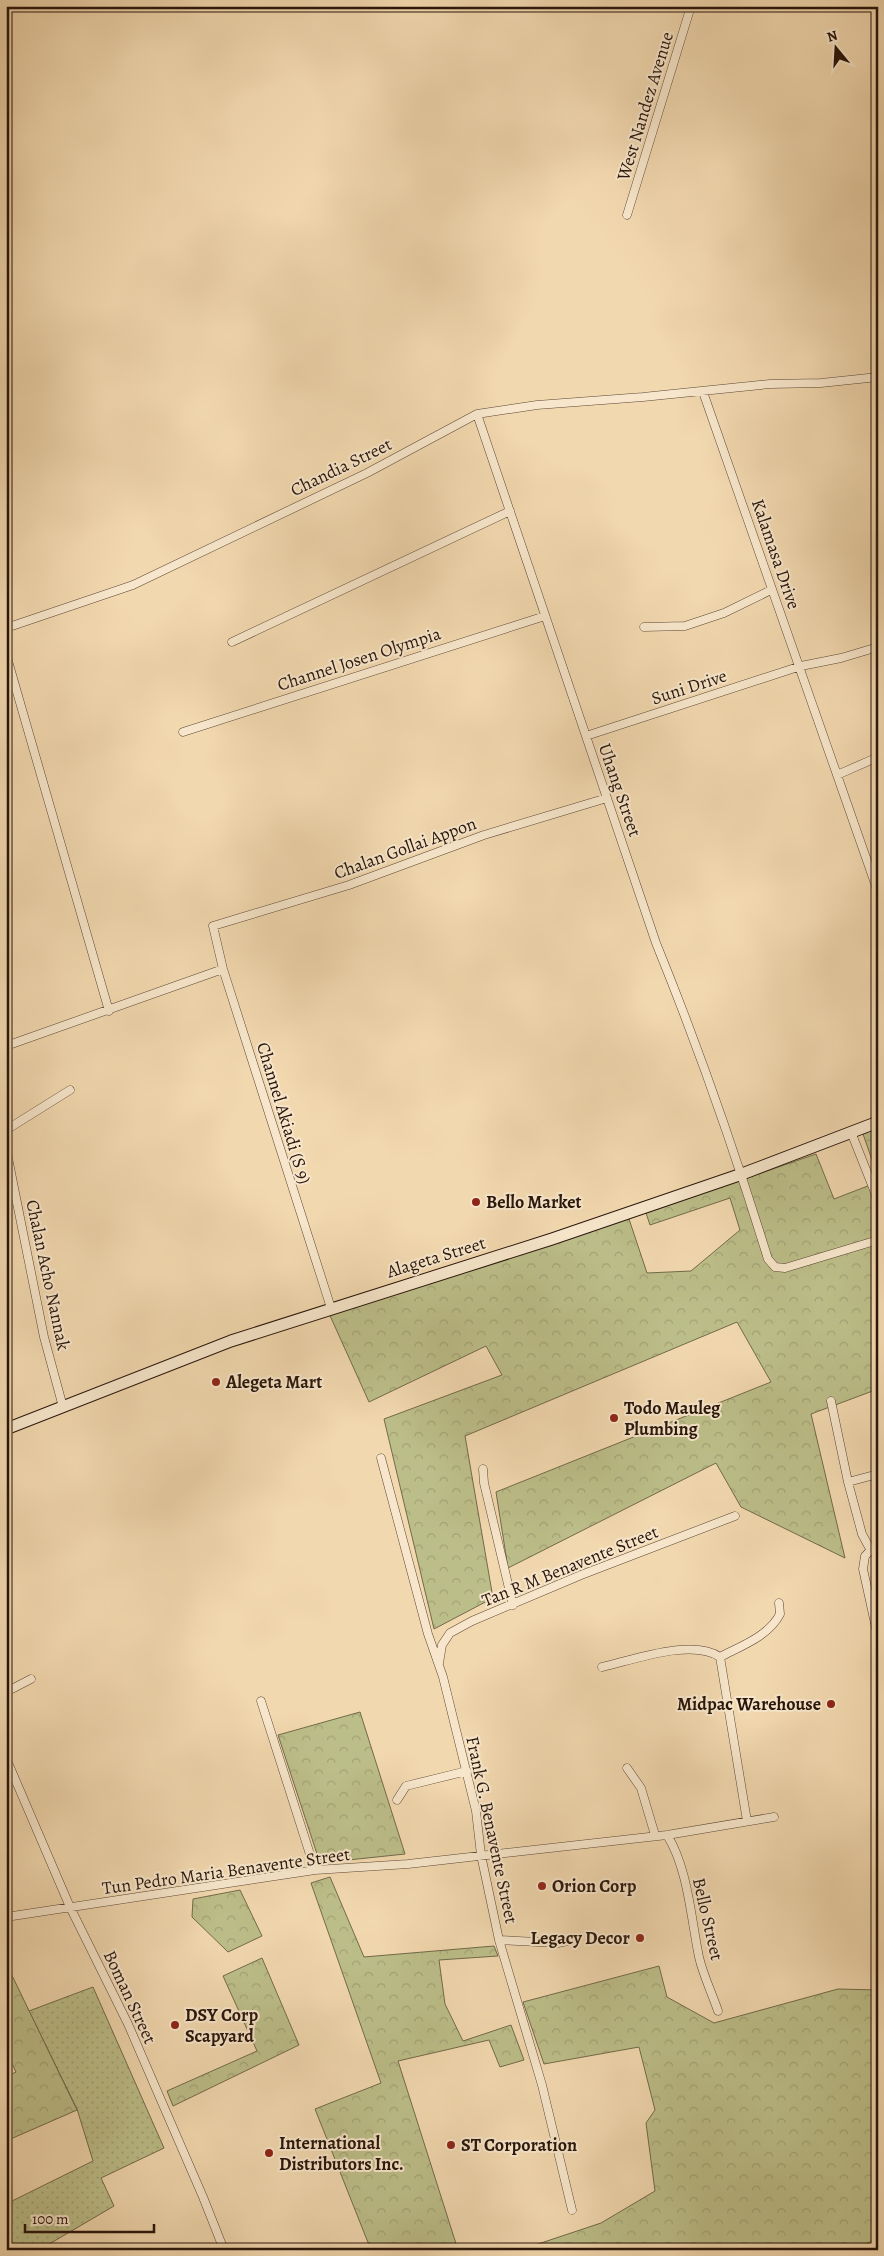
<svg xmlns="http://www.w3.org/2000/svg" width="884" height="2256" viewBox="0 0 884 2256" font-family="Alegreya,serif">
  <style>
    .grass { fill: url(#grass-dots); stroke: #726a4a }
    .forest { fill: url(#forest-crowns); stroke: #726a4a }
    .lines { fill: none; stroke-linecap: round; stroke-linejoin: round }
    .street-casing { stroke: #5b4634; stroke-width: 9 }
    .secondary-casing { stroke: #29150b; stroke-width: 13 }
    .street { stroke: #f7e6cb; stroke-width: 8 }
    .secondary { stroke: #f7e6cb; stroke-width: 11 }
    .poi-dot { fill: #8f2418; stroke: #f7e6cb; stroke-width: 2 }
    .labels { text-anchor: middle; dominant-baseline: central; stroke-width: 4; stroke-linejoin: round; paint-order: stroke }
    .street-label { font-size: 18px; fill: #29150b; stroke: #f7e6cb }
    .poi-label { font-size: 18px; font-weight: bold; fill: #29150b; stroke: #f7e6cb; text-anchor: start }
  </style>
  <defs>
    <pattern id="grass-dots" width="8" height="8" patternUnits="userSpaceOnUse" patternTransform="scale(1.25)"><rect width="8" height="8" fill="#bcbe89"/><path d="M2 2h.1M6 6h.1" fill="none" stroke="#a2a275" stroke-width="1.8" stroke-linecap="round"/></pattern>
    <pattern id="forest-crowns" width="20" height="18" patternUnits="userSpaceOnUse" patternTransform="scale(1.25)"><rect width="20" height="18" fill="#bcbe89"/><path d="M2 6a3 3 0 1 1 6 0M12 15a3 3 0 1 1 6 0" fill="none" stroke="#a2a275"/></pattern>
  </defs>
  <rect width="100%" height="100%" fill="#f2d8af"/>
  <filter id="stains"><feTurbulence type="fractalNoise" baseFrequency=".004" numOctaves="4"/><feColorMatrix values="0 0 0 0 .2 0 0 0 0 .09 0 0 0 0 .02 0 0 0 .5 -.17"/></filter>
  <radialGradient id="worn" r=".72"><stop offset=".6" stop-color="#630" stop-opacity="0"/><stop offset="1" stop-color="#630" stop-opacity=".3"/></radialGradient>
  <!-- grass -->
  <path class="grass" d="M93 1987 164 2148 101 2178 114 2206 39 2250H6V2204L93 2161 77 2109 29 2011Z"/>
  <!-- forest -->
  <path class="forest" d="M878 1128V1177L863 1134Z
    M816 1154 834 1199 878 1182V1389L811 1414 845 1558 741 1507 716 1463 508 1568 496 1492 771 1382 737 1322 465 1436 493 1598 434 1629 384 1419 502 1375 486 1346 369 1402 327 1309 628 1216 647 1273 691 1271 740 1230 730 1198 650 1225 646 1213Z
    M360 1712 405 1854 320 1863 278 1735Z
    M330 1877 364 1957 494 1946 498 1956 439 1960 445 2004 463 2041 511 2025 524 2060 500 2067 489 2040 398 2061 458 2250H371L315 2109 381 2083 311 1883Z
    M240 1890 262 1936 228 1952 192 1917 193 1899Z
    M262 1958 299 2045 173 2106 167 2091 257 2051 223 1976Z
    M6 1963 77 2110 6 2141V2077L16 2072 6 2051Z
    M659 1966 667 1997 714 2023 838 1989 878 1990V2236L859 2250H520L601 2223 655 2191 646 2123 655 2110 639 2047 544 2064 523 2002Z"/>
  <g class="lines">
    <defs>
      <path id="street" d="M627 215 691 6
        M703 392C762 558 820 725 878 892
        M477 414 656 943C698 1046 735 1152 768 1259L775 1267 785 1268 878 1240
        M644 627 685 626 724 613 771 590
        M6 628 133 585 367 473 477 414 537 405 643 397 770 384 821 383 878 377
        M232 642 510 511
        M6 654 109 1011
        M183 732 545 616
        M586 736 801 666 841 658 878 647
        M837 775 878 757
        M6 1046 223 969
        M6 1130 70 1090
        M851 1132 878 1200
        M6 1148 44 1337 63 1407
        M331 1308 223 969 213 926 349 885 484 835 607 798
        M831 1401 848 1482 862 1534 869 1547 878 1549
        M381 1458 428 1634 443 1677 476 1811 481 1855 499 1940 542 2085 572 2210
        M483 1469 484 1483 513 1605
        M848 1482 878 1474
        M872 1549 865 1556 863 1569 878 1637
        M720 1657C741 1646 769 1636 780 1614L779 1603
        M439 1663 442 1645 450 1633 472 1621 581 1575 735 1516
        M602 1667C633 1660 692 1638 720 1657L747 1821
        M6 1692 31 1679
        M261 1701 315 1870
        M6 1758 70 1907 128 2024 203 2197 224 2250
        M627 1768 641 1788 655 1835
        M397 1800 406 1786 467 1771
        M667 1835C688 1868 691 1919 699 1957 703 1975 712 1993 718 2011
        M6 1917 315 1870 408 1864 667 1835 774 1817
        M499 1940 558 1943 577 1939"/>
      <path id="secondary" d="M6 1429 231 1341 552 1239 742 1174 878 1122"/>
    </defs>
    <!-- street casing -->
    <use href="#street" class="street-casing"/>
    <!-- secondary casing -->
    <use href="#secondary" class="secondary-casing"/>
    <!-- street -->
    <use href="#street" class="street"/>
    <!-- secondary -->
    <use href="#secondary" class="secondary"/>
  </g>
  <!-- markers -->
  <g class="poi-dot">
    <circle cx="476" cy="1202" r="5"/>
    <circle cx="216" cy="1382" r="5"/>
    <circle cx="614" cy="1418" r="5"/>
    <circle cx="831" cy="1704" r="5"/>
    <circle cx="542" cy="1886" r="5"/>
    <circle cx="640" cy="1938" r="5"/>
    <circle cx="175" cy="2025" r="5"/>
    <circle cx="451" cy="2145" r="5"/>
    <circle cx="269" cy="2153" r="5"/>
  </g>
  <g class="labels">
    <!-- street labels -->
    <g class="street-label">
      <text transform="translate(645 106) rotate(-73)">West Nandez Avenue</text>
      <text transform="translate(341 467) rotate(-26)">Chandia Street</text>
      <text transform="translate(776 554) rotate(71)">Kalamasa Drive</text>
      <text transform="translate(359 659) rotate(-18)">Channel Josen Olympia</text>
      <text transform="translate(689 687) rotate(-18)">Suni Drive</text>
      <text transform="translate(620 790) rotate(71)">Uhang Street</text>
      <text transform="translate(405 848) rotate(-20)">Chalan Gollai Appon</text>
      <text transform="translate(284 1113) rotate(73)">Channel Akiadi (S 9)</text>
      <text transform="translate(436 1257) rotate(-17)">Alageta Street</text>
      <text transform="translate(48 1275) rotate(78)">Chalan Acho Nannak</text>
      <text transform="translate(570 1566) rotate(-22)">Tan R M Benavente Street</text>
      <text transform="translate(492 1830) rotate(78)">Frank G. Benavente Street</text>
      <text transform="translate(226 1871) rotate(-8)">Tun Pedro Maria Benavente Street</text>
      <text transform="translate(708 1919) rotate(77)">Bello Street</text>
      <text transform="translate(130 1997) rotate(65)">Boman Street</text>
    </g>
    <!-- poi labels -->
    <g class="poi-label">
      <text x="486" y="1202">Bello Market</text>
      <text x="226" y="1382">Alegeta Mart</text>
      <text x="624" y="1408">Todo Mauleg<tspan x="624" dy="21">Plumbing</tspan></text>
      <text x="821" y="1704" text-anchor="end">Midpac Warehouse</text>
      <text x="552" y="1886">Orion Corp</text>
      <text x="630" y="1938" text-anchor="end">Legacy Decor</text>
      <text x="185" y="2015">DSY Corp<tspan x="185" dy="21">Scapyard</tspan></text>
      <text x="279" y="2143">International<tspan x="279" dy="21">Distributors Inc.</tspan></text>
      <text x="461" y="2145">ST Corporation</text>
    </g>
  </g>
  <!-- margin -->
  <rect width="884" height="2256" fill="none" stroke="#f2d8af" stroke-width="25"/>
  <rect x="8" y="8" width="869" height="2241" fill="none" stroke="#29150b" stroke-width="2.5"/>
  <rect x="12" y="12" width="859" height="2231" fill="none" stroke="#29150b"/>
  <!-- north arrow -->
  <g transform="translate(836 48) rotate(342)" stroke="#f7e6cb" stroke-width="4" paint-order="stroke">
  <path d="M0-4L9 19L0 12L-9 19Z" fill="#29150b"/>
  <text y="-8" font-size="14" font-weight="bold" text-anchor="middle" fill="#29150b">N</text>
  </g>
  <!-- scale -->
  <path d="M25 2224v8h129v-8" fill="none" stroke="#29150b" stroke-width="2.5"/>
  <text x="32" y="2224" font-size="15" fill="#29150b" stroke="#f7e6cb" stroke-width="4" paint-order="stroke">100 m</text>
  <rect width="100%" height="100%" filter="url(#stains)"/>
  <rect width="100%" height="100%" fill="url(#worn)"/>
</svg>
